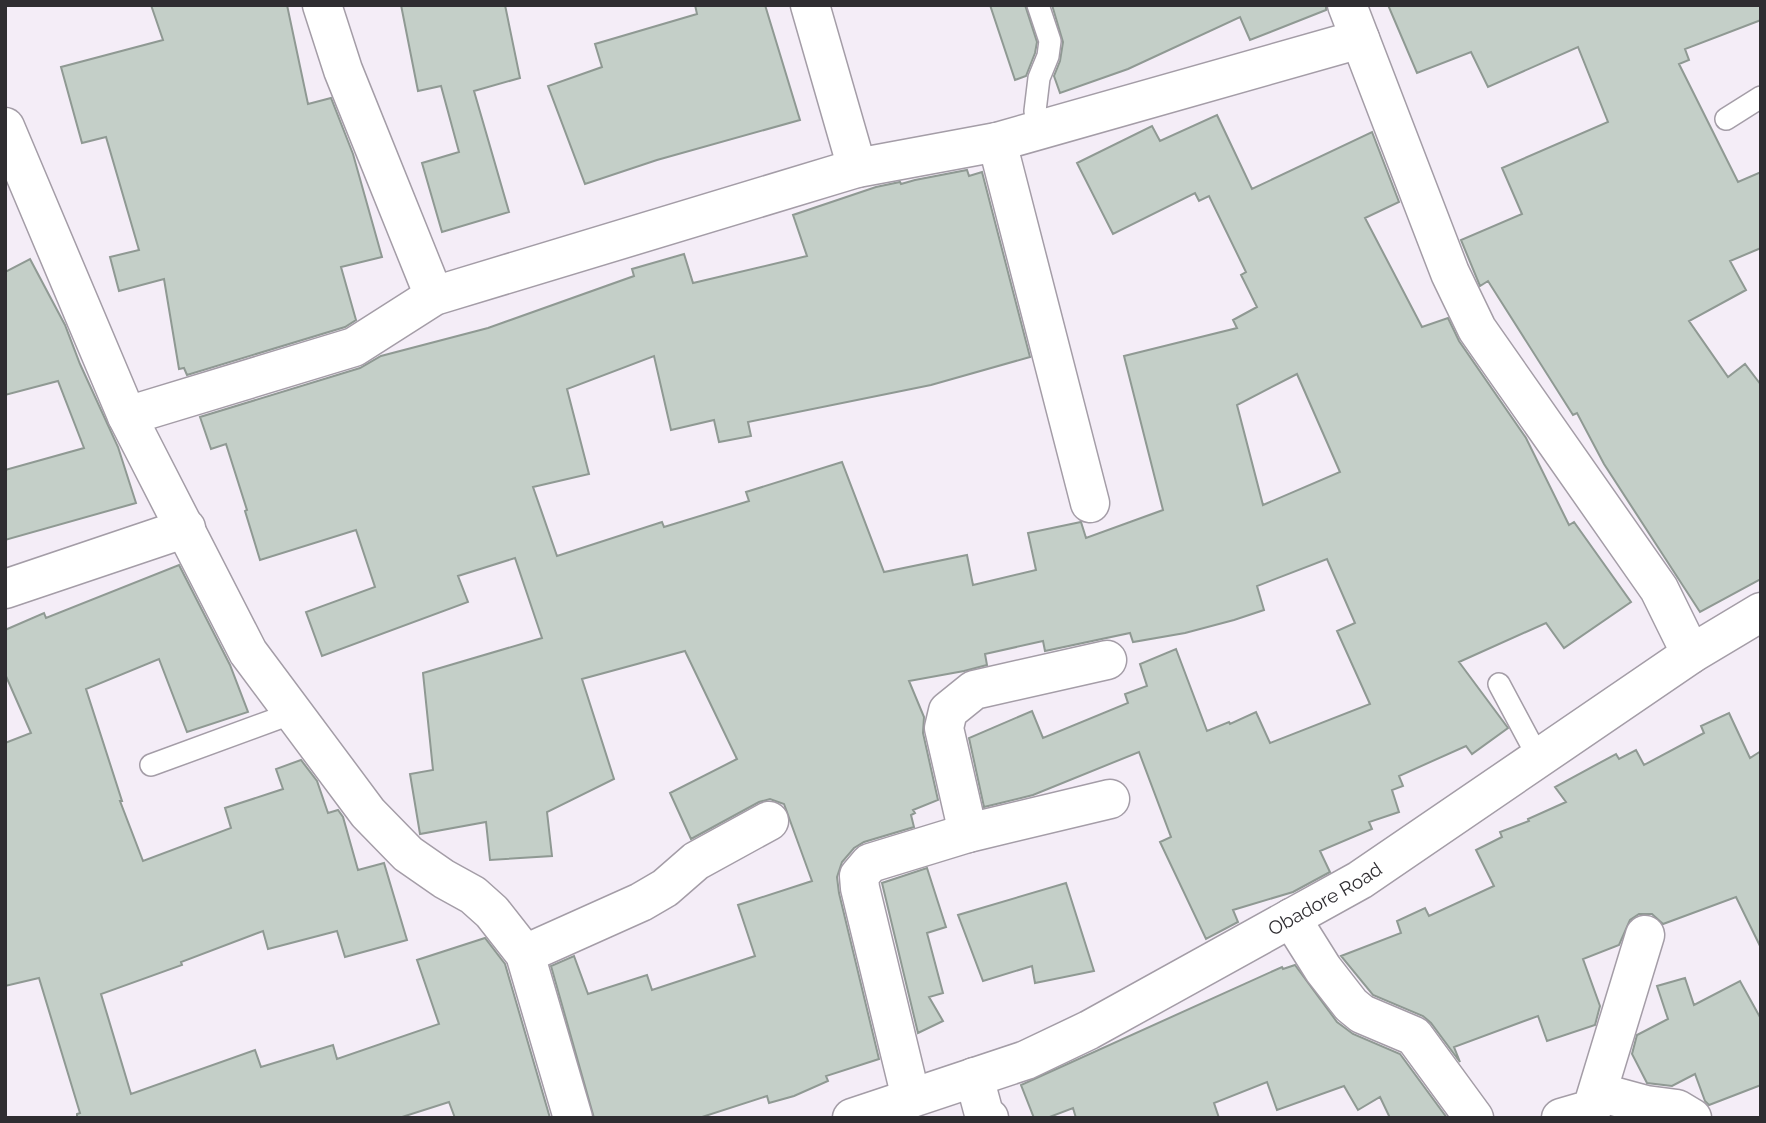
<svg xmlns="http://www.w3.org/2000/svg" width="1766" height="1123" viewBox="0 0 1766 1123" font-family="Raleway,sans-serif">
  <style>
    .building { fill: #c4cfc8; stroke: #8f9993; stroke-width: 2; fill-rule: evenodd }
    .lines { fill: none; stroke-linecap: round; stroke-linejoin: round }
    .service-casing { stroke: #a49da7; stroke-width: 24 }
    .minor-casing { stroke: #a49da7; stroke-width: 41 }
    .service { stroke: #fff; stroke-width: 21 }
    .minor { stroke: #fff; stroke-width: 38 }
    .labels { text-anchor: middle; dominant-baseline: central; stroke-width: 5; stroke-linejoin: round; paint-order: stroke }
    .street-label { font-size: 19px; fill: #2f2d31; stroke: #f4edf7 }
  </style>
  <rect width="100%" height="100%" fill="#f4edf7"/>
  <!-- building -->
  <path class="building" d="M151 5H287L308 104 331 98 353 154 382 257 341 267 356 320 345 327 187 375 184 368 179 369 164 279 119 291 110 257 139 250 106 137 82 143 61 67 163 40Z
    M401 5H505L520 78 474 91 509 212 442 232 422 163 459 152 441 86 418 91Z
    M695 5H765L800 120 657 160 585 184 548 86 602 67 595 44 697 14Z
    M990 5H1025L1037 42 1035 53 1026 76 1015 80Z
    M1052 5H1326V10L1250 40 1240 17 1128 69 1060 93 1054 76 1060 61 1063 42Z
    M1388 5H1761V20L1685 49 1689 60 1679 64 1738 182 1761 172V248L1730 261 1746 290 1689 321 1728 377 1745 364 1761 385V579L1700 612 1604 464 1577 413 1573 415 1488 281 1480 286 1461 240 1522 214 1502 168 1608 122 1578 47 1488 87 1471 52 1417 73Z
    M1217 115 1252 189 1372 132 1399 202 1365 218 1422 327 1448 318 1459 341 1526 438 1569 525 1574 522 1631 602 1564 648 1546 623 1459 662 1508 728 1472 754 1466 746 1399 776 1403 786 1392 790 1399 812 1369 822 1372 829 1320 851 1330 872 1293 892 1233 910 1238 922 1206 939 1160 842 1171 837 1139 752 1033 795 984 807 969 738 1032 711 1043 738 1128 703 1125 694 1147 686 1140 664 1176 649 1207 731 1229 722 1230 724 1256 712 1270 743 1370 704 1337 631 1355 623 1327 559 1257 586 1264 610 1234 620 1185 633 1133 642 1130 633 1045 651 1043 641 985 654 987 665 964 671 909 681 924 717 923 733 938 800 913 810 915 813 911 815 914 827 864 842 854 848 842 862 837 877 839 893 879 1059 826 1076 828 1081 794 1096 769 1103 767 1096 699 1118H594L551 966 574 956 588 994 647 975 652 990 755 956 738 905 812 881 784 804 770 799 759 802 691 839 670 793 737 759 685 651 582 679 614 779 547 812 552 856 490 860 486 822 420 834 410 774 433 770 423 673 542 638 515 558 458 576 468 602 322 656 306 612 375 587 356 530 260 560 245 511 247 510 226 444 211 449 200 417 360 368 381 356 488 328 634 276 632 269 684 254 693 283 807 256 793 215 876 187 900 182 901 184 915 180 967 170 969 176 982 172 1030 357 931 385 748 422 751 436 719 442 714 420 671 430 654 356 567 389 589 474 533 487 557 556 662 522 664 527 749 501 746 492 842 462 884 572 967 555 973 585 1036 570 1028 533 1081 522 1086 538 1163 510 1124 356 1237 328 1233 320 1257 307 1241 275 1246 272 1209 196 1199 201 1195 193 1113 234 1077 163 1152 126 1160 141ZM1297 374 1340 472 1263 505 1237 405Z
    M30 259 65 325 80 364 118 447 136 503 5 540V470L84 448 58 381 5 395V272Z
    M179 565 230 665 248 712 187 732 159 659 86 689 122 801H120L143 861 231 828 225 808 283 789 276 769 301 760 317 781 328 813 338 810 343 817 358 870 384 863 407 940 345 957 337 931 268 949 263 931 181 962 182 965 101 994 131 1094 255 1050 261 1067 333 1045 337 1059 439 1024 417 960 485 938 505 964 550 1118H455L449 1102 399 1118H77V1114L80 1113 39 978 5 986V743L31 733 5 674V630L44 613 46 618Z
    M1729 713 1750 758 1761 751V948L1736 897 1663 924 1652 914H1639L1630 920 1619 945 1583 959 1600 1006 1595 1025 1547 1041 1538 1016 1454 1047 1460 1062 1431 1023 1423 1016 1373 995 1341 956 1401 933 1397 921 1425 908 1429 916 1494 886 1476 850 1502 837 1500 832 1529 821 1528 819 1566 802 1555 787 1616 754 1619 759 1636 750 1644 765 1704 733 1701 726Z
    M927 868 946 927 927 933 943 993 929 997 943 1021 918 1033 882 883Z
    M1066 883 1094 971 1035 983 1032 966 983 981 958 915Z
    M1295 965 1337 1022 1353 1034 1400 1054 1447 1118H1390L1380 1097 1358 1110 1344 1086 1277 1110 1267 1082 1214 1103 1219 1118H1076L1073 1108 1047 1118H1034L1021 1085 1282 967 1283 969Z
    M1685 978 1694 1005 1740 981 1761 1019V1085L1709 1105 1705 1101 1695 1074 1672 1086 1647 1083 1632 1054 1637 1035 1668 1019 1657 986Z"/>
  <g class="lines">
    <defs>
      <path id="service" d="M1038 5 1050 41 1048 56 1039 78 1035 111 1039 130
        M1726 119 1761 97
        M1499 684 1538 757
        M151 765 293 713"/>
      <g id="minor">
        <path d="M322 5 343 70 434 296"/>
        <path d="M810 5 857 168"/>
        <path d="M1347 5 1450 273 1477 329 1659 589 1691 654"/>
        <path d="M5 127 127 416 248 652 368 813 408 854 444 879 473 895 492 912 525 954 573 1118"/>
        <path d="M997 142 1090 503"/>
        <path d="M127 416 354 347 434 296 857 168 997 142 1360 39"/>
        <path d="M5 589 186 528"/>
        <path d="M968 833 944 728 948 711 974 690 1107 660"/>
        <path d="M1291 918 1323 969 1351 1005 1362 1014 1414 1036 1474 1118"/>
        <path d="M525 954 641 902 665 888 696 861 769 821"/>
        <path d="M974 1077 984 1114 989 1118"/>
        <path d="M1598 1092 1646 1105 1677 1109 1692 1118"/>
        <path d="M911 1098 860 888 859 876 870 863 968 833 1110 799"/>
        <path id="s1" d="M852 1118 1026 1060 1089 1030 1360 880 1691 654 1761 612"/>
        <path d="M1561 1118 1592 1109 1645 935"/>
      </g>
    </defs>
    <!-- service casing -->
    <use href="#service" class="service-casing"/>
    <!-- minor casing -->
    <use href="#minor" class="minor-casing"/>
    <!-- service -->
    <use href="#service" class="service"/>
    <!-- minor -->
    <use href="#minor" class="minor"/>
  </g>
  <g class="labels">
    <!-- street labels -->
    <g class="street-label">
      <text stroke="none"><textPath href="#s1" startOffset="523">Obadore Road</textPath></text>
    </g>
  </g>
  <!-- border -->
  <rect width="1766" height="1123" fill="none" stroke="#2f2d31" stroke-width="14"/>
</svg>
